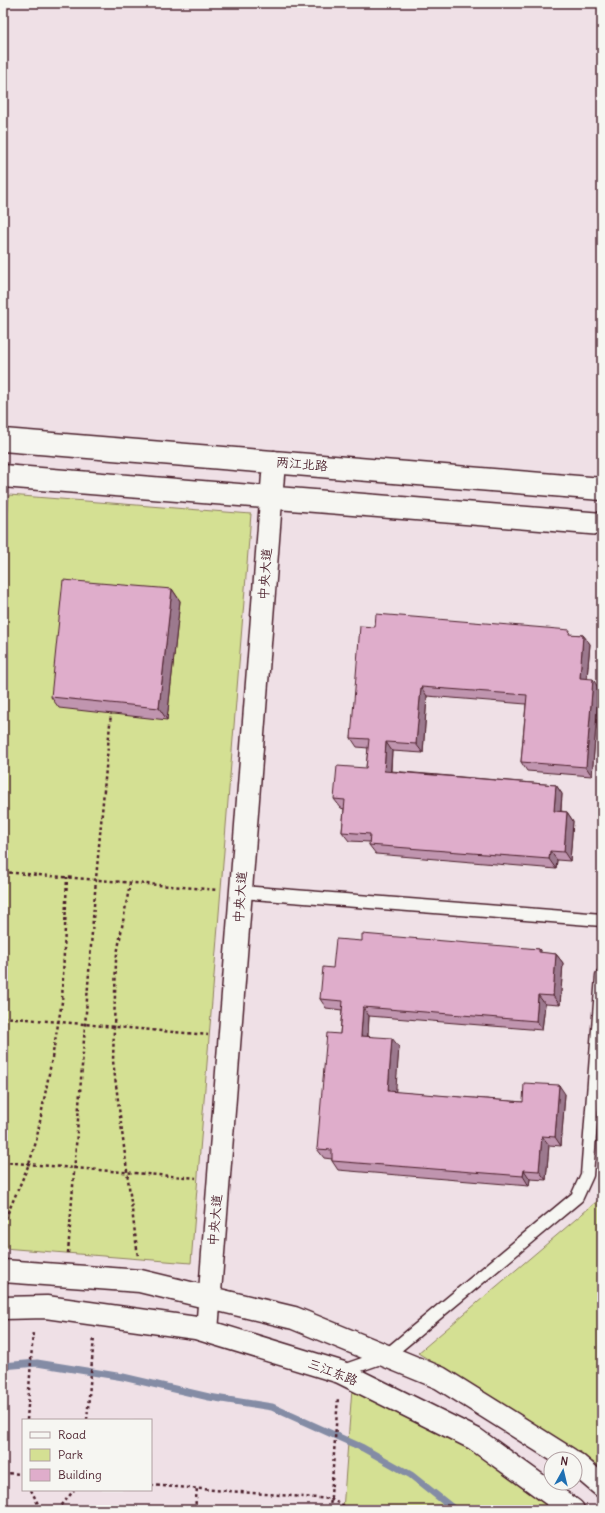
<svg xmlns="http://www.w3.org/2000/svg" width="605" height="1513" viewBox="0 0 605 1513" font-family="Delius,'LXGW WenKai TC',sans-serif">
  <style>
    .built { fill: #efe0e6; fill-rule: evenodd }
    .green { fill: #d4e093; stroke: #8f805f }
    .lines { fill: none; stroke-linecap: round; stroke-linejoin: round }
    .stream { stroke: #848ca5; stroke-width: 7 }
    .lane-casing { stroke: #4a1f2b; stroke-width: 15 }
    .street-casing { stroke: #4a1f2b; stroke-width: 25 }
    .path { stroke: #4a1f2b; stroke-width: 2.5; stroke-dasharray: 3 3; stroke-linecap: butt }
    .lane { stroke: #f6f6f2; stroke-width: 12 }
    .street { stroke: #f6f6f2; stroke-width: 22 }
    .wall { fill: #c095af; stroke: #4a1f2b }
    .shaded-wall { fill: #9c798e; stroke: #4a1f2b }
    .building { fill: #dfadcb; stroke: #4a1f2b }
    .labels { text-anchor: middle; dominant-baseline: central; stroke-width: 3.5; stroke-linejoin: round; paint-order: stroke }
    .street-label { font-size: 13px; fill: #4a1f2b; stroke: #f6f6f2 }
  </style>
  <rect width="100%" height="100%" fill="#f6f6f2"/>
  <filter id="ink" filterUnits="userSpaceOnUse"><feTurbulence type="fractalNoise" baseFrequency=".025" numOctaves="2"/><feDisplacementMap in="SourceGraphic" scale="8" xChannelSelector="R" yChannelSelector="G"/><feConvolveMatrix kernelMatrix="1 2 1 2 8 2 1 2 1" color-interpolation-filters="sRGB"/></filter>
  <g filter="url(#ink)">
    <!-- built -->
    <path class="built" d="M3 3H602V1510H3ZM23 1420H151V1490H23ZM551 1459H575V1483H551Z"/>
    <!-- green -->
    <path class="green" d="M9 495 251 514 191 1263 3 1248V570Z
      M602 1197V1468L418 1353Z
      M352 1388 473 1446 564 1510H343Z"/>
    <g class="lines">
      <!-- stream -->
      <path class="stream" d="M3 1366 37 1363 123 1377 209 1397 272 1407 363 1448 411 1475 455 1510"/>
      <defs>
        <path id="lane" d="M241 892 602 920
          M340 1372 386 1356 577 1197 587 1175 602 976"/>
        <path id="street" d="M3 440 602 489
          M3 476 602 524
          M3 1271 140 1281 294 1318 440 1378 569 1459
          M3 1308 46 1307 196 1328 340 1372 475 1439 573 1510
          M207 1331 274 462
          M575 1463 602 1486"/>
      </defs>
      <!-- lane casing -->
      <use href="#lane" class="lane-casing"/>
      <!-- street casing -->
      <use href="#street" class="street-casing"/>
      <!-- path -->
      <path class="path" d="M3 872 218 890
        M130 883 116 960 113 1061 138 1257
        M3 1017 208 1035
        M3 1162 196 1178
        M3 1224 29 1164 36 1142 52 1058 62 1002 67 877
        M68 1253 96 879 111 713
        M27 1420 33 1331
        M87 1420 94 1337
        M3 1473 23 1474
        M151 1485 330 1499 353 1510
        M31 1490 41 1510
        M58 1510 74 1490
        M195 1510 197 1488
        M330 1510 338 1397"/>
      <!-- lane -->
      <use href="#lane" class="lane"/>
      <!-- street -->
      <use href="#street" class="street"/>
    </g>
    <!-- wall -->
    <path class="wall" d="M172 589 180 601 167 720 59 708 51 697Z
      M375 627 583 635 590 644 587 679 599 689 592 776 527 771 521 762 526 704 427 696 423 753 392 751 391 771 556 785 562 794 561 811 567 812 573 821 570 861 557 860 556 869 376 854 369 845 370 842 349 841 342 832 344 809 341 808 334 799 366 768 368 748 357 747 351 738Z
      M362 941 539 949 542 953 556 954 563 963 560 1005 545 1004 542 1030 369 1016 368 1036 399 1047 395 1092 523 1102 565 1094 561 1146 549 1145 546 1180 530 1179 529 1186 338 1170 332 1161V1159L324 1158 317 1149 340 1034 342 1010 326 1008 320 999 333 968Z"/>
    <!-- shaded-wall -->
    <path class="shaded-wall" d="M172 589 180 601 167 720 159 708Z
      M583 635 590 644 586 688 580 678Z
      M593 679 599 689 592 776 586 767Z
      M421 687 427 696 423 753 416 744Z
      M386 742 392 751 390 780 384 771Z
      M556 785 562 794 560 820 554 811Z
      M567 812 573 821 570 861 564 852Z
      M550 851 557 860 556 869 549 859Z
      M556 954 563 963 560 1005 553 996Z
      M538 995 545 1004 542 1030 536 1021Z
      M363 1007 369 1016 367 1045 361 1036Z
      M392 1038 399 1047 395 1101 388 1091Z
      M559 1085 565 1094 561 1146 555 1137Z
      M542 1136 549 1145 546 1180 539 1171Z
      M524 1170 530 1179 529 1186 523 1176Z"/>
    <!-- building -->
    <path class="building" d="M63 580 172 589 159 708 51 697Z
      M376 614 570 630 569 634 583 635 580 678 593 679 586 767 521 762 527 695 421 687 416 744 386 742 384 771 556 785 554 811 567 812 564 852 550 851 549 859 369 845 370 834 342 832 345 800 334 799 337 766 366 768 369 739 351 738 360 626 375 627Z
      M362 934 539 949V952L556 954 553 996 538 995 536 1021 363 1007 361 1036 392 1038 388 1091 523 1102 524 1083 559 1085 555 1137 542 1136 539 1171 524 1170 523 1176 332 1161V1150L317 1149 327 1033 340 1034 343 1001 320 999 323 967 333 968 336 939 362 941Z"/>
  </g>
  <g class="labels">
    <!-- street labels -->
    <g class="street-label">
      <text transform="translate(302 464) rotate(5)">两江北路</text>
      <text transform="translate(265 574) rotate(-86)">中央大道</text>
      <text transform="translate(240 897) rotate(-86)">中央大道</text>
      <text transform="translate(215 1220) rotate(-85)">中央大道</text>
      <text transform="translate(333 1372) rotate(21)">三江东路</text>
    </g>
  </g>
  <!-- margin -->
  <rect width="605" height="1513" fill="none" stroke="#f6f6f2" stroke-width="16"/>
  <rect x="8" y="8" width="589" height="1497" fill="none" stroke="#4a1f2b" stroke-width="1.5" filter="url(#ink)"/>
  <!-- legend -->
  <rect x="22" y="1419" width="130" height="72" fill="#f6f6f2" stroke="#b1a0a2"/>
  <rect x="30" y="1432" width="20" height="6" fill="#f6f6f2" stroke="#b1a0a2"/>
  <text x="58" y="1439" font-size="12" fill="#4a1f2b">Road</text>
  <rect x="30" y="1449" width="20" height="12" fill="#d4e093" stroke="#b1a0a2"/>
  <text x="58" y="1459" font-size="12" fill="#4a1f2b">Park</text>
  <rect x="30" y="1469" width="20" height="12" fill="#dfadcb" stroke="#b1a0a2"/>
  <text x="58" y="1479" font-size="12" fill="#4a1f2b">Building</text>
  <!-- north arrow -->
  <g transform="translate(563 1471) rotate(8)"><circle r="19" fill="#f6f6f2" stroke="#b1a0a2"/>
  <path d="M0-3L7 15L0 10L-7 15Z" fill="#1f6fb2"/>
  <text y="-6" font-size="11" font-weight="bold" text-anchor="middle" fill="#4a1f2b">N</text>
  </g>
</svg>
